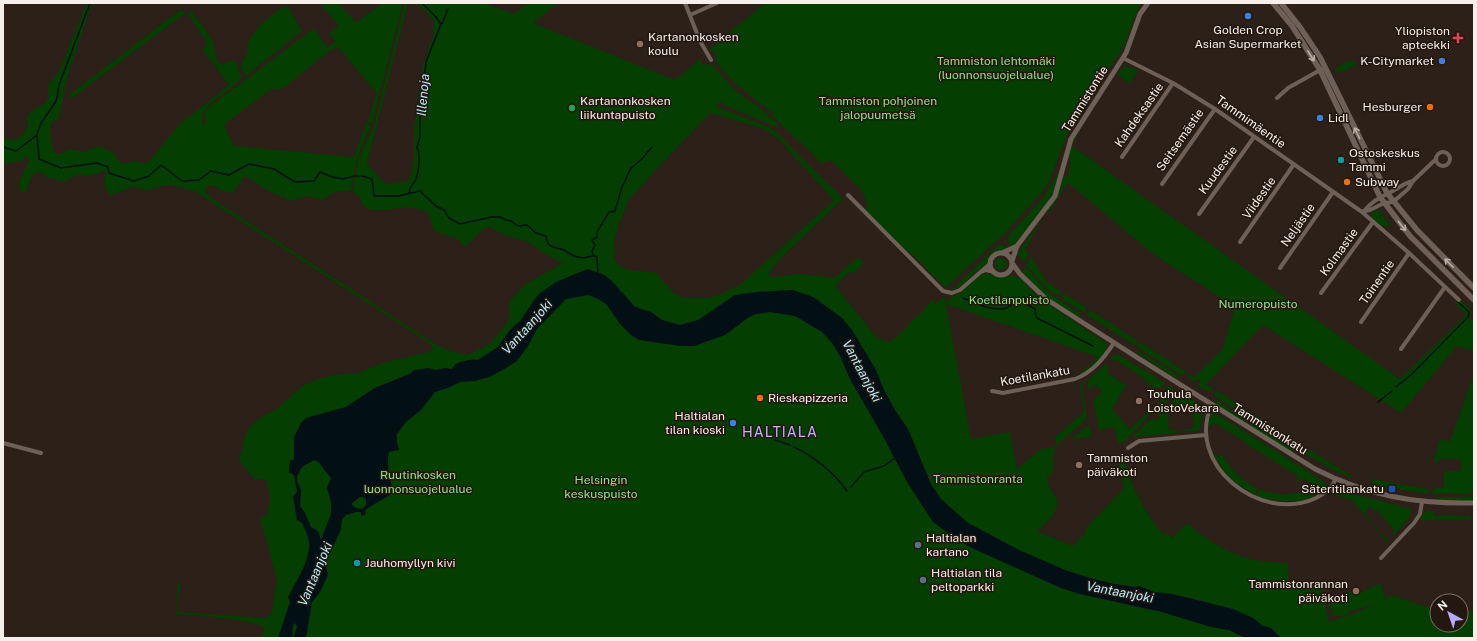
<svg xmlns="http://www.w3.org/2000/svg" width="1477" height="641" viewBox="0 0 1477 641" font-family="'Public Sans',sans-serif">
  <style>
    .green { fill: #043e00; fill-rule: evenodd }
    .water { fill: #021015; fill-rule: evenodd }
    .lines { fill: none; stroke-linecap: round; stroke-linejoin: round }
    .stream { stroke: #021015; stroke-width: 1.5 }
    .minor { stroke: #6e6056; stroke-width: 4 }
    .tertiary { stroke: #6e6056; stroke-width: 5 }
    .secondary { stroke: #6e6056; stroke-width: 5.5 }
    .oneway { stroke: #b9afa7 }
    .shop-dot { fill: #3f7fe0; stroke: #23170f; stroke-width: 1.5 }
    .health-dot { fill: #e0444e; stroke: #23170f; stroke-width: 1.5 }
    .education-dot { fill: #8d6e63; stroke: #23170f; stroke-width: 1.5 }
    .food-dot { fill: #e8710a; stroke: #23170f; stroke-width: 1.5 }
    .leisure-dot { fill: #2e9e5b; stroke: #23170f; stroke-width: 1.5 }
    .culture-dot { fill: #0f9aa8; stroke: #23170f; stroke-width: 1.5 }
    .transit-dot { fill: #1a4fb4; stroke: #23170f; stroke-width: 1.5 }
    .service-dot { fill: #5c6f8a; stroke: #23170f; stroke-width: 1.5 }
    .labels { text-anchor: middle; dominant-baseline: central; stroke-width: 3; stroke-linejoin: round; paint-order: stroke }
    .poi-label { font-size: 12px; fill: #f7efe9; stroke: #23170f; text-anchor: start }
    .park-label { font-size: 12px; fill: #8ee481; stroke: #23170f }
    .street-label { font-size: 12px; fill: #f7efe9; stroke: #23170f }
    .water-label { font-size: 13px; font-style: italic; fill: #b3edfe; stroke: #23170f }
    .quarter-label { font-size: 14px; letter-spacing: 1px; fill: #bdb6fd; stroke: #23170f }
  </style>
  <rect width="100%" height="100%" fill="#2c2018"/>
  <!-- green -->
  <path class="green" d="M87 3H92L68 75 60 112 58 119 52 122 50 127 51 142 55 154H59L71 149 83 152 99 146 113 153 119 161 123 164 136 161 144 164 148 162 181 123 229 85 202 49 207 46 206 41 189 16 188 14 192 11C198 22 209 32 213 43 216 52 214 62 223 65L230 60 232 62 236 61 241 77C232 93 195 105 203 126L205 124V114L208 108 313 29C320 35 322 43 327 47L335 42 329 33 339 26 322 6 326 3H339L356 23 382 3H403L372 123 369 122 368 124 371 127C358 147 355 168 351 191 340 190 331 192 323 200L308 196 291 201 266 190 248 177H244L232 193 223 191 212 185C207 186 206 187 205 192L211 198 437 345 450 351 468 355 482 348 490 343 505 326 510 316 509 304 511 300 519 291 528 283 563 263 546 255 528 242 504 235 490 227 483 229 466 246 464 247 458 239 436 232C430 227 432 217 427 212 424 210 421 210 418 209 399 203 378 217 363 206L360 197 353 192 358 160 374 125 405 3H408L367 163 373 171 385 183 388 184 408 181 411 175 414 159V130L423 64 433 38 434 21 417 3H485L514 14 528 3H558L533 23 675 80 700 59 703 65 711 64 737 92 759 107 779 125 776 127 726 106 721 101 716 106 768 127 776 132 843 199 782 257 768 273 771 277 801 274 834 278 858 257 864 263 854 273 849 272 837 284 836 287 877 338 889 342 896 338 933 300 935 304 944 297 946 299 944 302 946 303 951 297 960 293 977 277 982 274H990L999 277 1014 276 1021 279 1039 298 1106 343C1110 355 1091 368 1082 374L1081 372 1092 364 1098 357 946 304 971 439 1010 432 1017 469 1041 449 1057 446 1055 437 1084 412 1079 383H1081L1087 417C1074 436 1047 441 1054 470H1051L1052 475 1047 476C1049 488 1049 487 1055 496 1064 509 1044 524 1037 531L1073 546 1084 534 1087 527 1124 488 1119 464 1123 455C1132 487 1142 510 1164 535L1167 533 1172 538 1187 523C1218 550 1246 563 1288 563V585L1320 581 1329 622C1351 615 1372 607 1392 595L1429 608 1437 612V625H1461V612L1474 611V638H1281L1271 628 1263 626 1253 618 1200 600 1172 594 1154 592 1139 586 1135 587 1114 584 1090 578 1065 570 1019 550 968 523 941 499 931 484 908 429 895 410 852 330 842 318 813 297 793 290 757 292 735 295 698 320 680 325 662 320 651 312 641 309 634 306 612 281 604 275 588 269 556 282 534 300 521 320 510 330 498 347 478 360 472 359 452 369 445 368 436 370 421 369 374 388 346 407 306 418 301 423 294 437V475L298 484C294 472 304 464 314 460L319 462 326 472 331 478 327 488 331 502V514L328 530 290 602 278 638H260L265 628C254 619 193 615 176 614L178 581 181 584 177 610 179 612 263 618 269 616 272 612 277 579 260 519 268 513 270 497 266 480 254 479C250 473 240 464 239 458L241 454 245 436 249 427 263 416 278 408 294 393 306 384 318 379 332 375 358 373 382 363 429 352 432 349 433 347 428 342 194 191 172 185 163 186 148 190 132 187 111 195C104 190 103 182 106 173L104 171 90 176 76 175 64 182 47 177 40 172H36L31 178 26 191 23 193C12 186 28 168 29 159L26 157 21 161 3 164V138C17 141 21 140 28 126L27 116 30 112 46 103 48 97V85L58 73ZM338 47 373 89 377 92 372 109 354 156 352 157 234 146 224 125 271 89H281L286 87 293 80 331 50ZM710 113 764 129 778 139 834 200 741 284 719 295 709 298H685L674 293 656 273C639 269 625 275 614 259L615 252 614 241 619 224 629 200 665 160Z
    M765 3H1141L1134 18 1124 48 1121 47 1120 49 1122 50 1092 93 1077 122 1068 133 1049 182 1043 191 1003 235 945 288 910 252 905 255 862 212 868 206 862 191 831 160 822 164 801 142 800 143 772 116 774 114C753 97 730 83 715 60 717 56 714 52 710 50L709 48 710 49Z
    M288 6 302 31 247 75H245L241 65 247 53 249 40 254 33 261 24 272 15 283 7Z
    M180 10 187 13 180 17 71 99 69 95Z
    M1347 61 1355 62 1356 65 1341 72H1337L1335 68Z
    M1126 66 1138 70 1129 84 1117 73Z
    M1082 126 1072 146 1400 379 1466 315 1455 303 1457 301 1459 302 1461 300 1471 310 1472 313 1469 317 1471 320 1474 317V351L1457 346 1401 413 1263 325 1206 384 1213 389 1210 392 1198 386 1200 381 1198 379 1194 382 1188 377 1190 374 1195 377 1222 350 1235 307 1153 254 1068 183 1049 212 1047 211 1058 195 1063 178 1064 176 1068 177 1070 160 1068 155 1069 150 1071 151 1070 146 1079 128Z
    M1059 171 1054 191 1051 197 1015 244 1011 247 1007 241 1009 235 1043 198Z
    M1378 209 1391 227H1390L1380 225 1372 217V212Z
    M1046 215 1025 249 1029 254 1024 262 1018 255V252Z
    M1000 244 1004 245 1009 249 993 254 987 264 975 273 960 287 950 291Z
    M1031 257 1047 282 1062 292 1059 296 1048 290 1026 265Z
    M995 264a6 6 0 1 1 12 0a6 6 0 1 1-12 0Z
    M1025 267 1050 294 1082 315 1078 317 1049 299 1039 290 1022 272Z
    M581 284 694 346 725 335 749 317 756 314 770 312 784 313 795 316 807 321 822 332 833 344 841 358 850 379 884 438 907 482 933 522 941 528 972 548 1061 588 1080 594 1162 612 1211 627 1229 630 1245 638H294V634L293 638H292L293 625 296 623 330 538 406 399 460 377Z
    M1064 293 1087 308 1084 313 1062 299Z
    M1090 310 1138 341 1134 345 1087 315Z
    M1140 342 1186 372 1183 376 1137 347Z
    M1137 350 1179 376 1177 379 1137 353Z
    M1114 355H1119L1165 383 1160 389 1156 387 1154 389 1142 377 1114 359 1110 361 1109 360Z
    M1106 364 1108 366V374L1126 385 1112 409 1129 429 1170 393 1165 390 1168 385 1178 392 1148 416 1125 441 1118 444 1115 427 1100 430 1099 429 1093 400 1102 392 1096 384 1091 389 1088 388 1087 381Z
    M1474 373V491L1468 494H1433L1432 492 1435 488H1444V471H1461V459H1440L1438 463 1435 462 1434 460 1440 439 1450 442Z
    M1216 390 1251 413 1248 417 1214 396Z
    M1182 394 1199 404 1203 409 1200 430 1184 432 1186 429 1194 428 1192 409 1168 411 1169 430H1176L1179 433 1134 437 1133 436 1151 419 1157 420 1159 417V411Z
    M1216 400 1245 419 1242 421 1214 403Z
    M1211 413 1218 415 1317 477 1329 486C1311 506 1279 503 1256 496L1259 489C1277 496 1297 496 1314 488L1305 479 1296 482 1298 476 1248 445V444L1215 423 1212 426 1208 424Z
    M1254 414 1300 444 1297 448 1252 420Z
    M1251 423H1252L1294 450 1291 452 1250 426Z
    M1089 424 1092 436 1072 440V439Z
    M1303 446 1352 476 1351 478 1328 467 1301 451Z
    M1217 454 1219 457 1223 455C1231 470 1242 481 1257 488L1255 495C1235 483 1225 477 1214 455Z
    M1372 479 1427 489 1429 490V494L1396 489V487H1383L1371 483Z
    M1339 490 1411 509C1413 516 1399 531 1393 535L1391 533 1394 530 1376 509 1374 510 1370 507 1366 510 1365 514 1385 538 1386 537 1389 539 1384 544 1386 541 1352 500 1334 495 1332 496 1331 494Z
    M1474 495V500L1470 501 1437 500 1438 497H1465Z
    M1425 511H1433L1434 516H1471V520H1419Z
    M1379 583 1384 590 1382 591 1386 597C1379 604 1364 608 1354 610 1349 611 1352 611 1349 613 1344 616 1338 616 1333 616L1331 606H1328L1327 598H1330V600L1333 599V597L1340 595V597L1342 596V594L1354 591 1355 594H1358Z"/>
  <!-- water -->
  <path class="water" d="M588 269 604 275 612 281 634 306 641 309 651 312 662 320 680 325 698 320 735 295 757 292 793 290 813 297 842 318 852 330 875 368 885 392 895 410 908 429 931 484 941 499 968 523 1019 550 1065 570 1090 578 1114 584 1135 587 1139 586 1154 592 1172 594 1233 609 1253 618 1263 626 1271 628 1281 638H1245L1229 630 1211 627 1162 612 1080 594 1061 588 972 548 955 538 933 522 907 482 884 438 850 379 841 358 833 344 822 332 795 316 770 312 756 314 749 317 725 335 694 346H680L639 340 631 335 620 324 606 304 598 299 588 295 566 299 537 329 528 346 517 361 503 370 489 377 475 381 460 382 448 388 435 392 421 410 406 422 397 434V442L399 450 389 452C386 465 390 478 393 491L390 495 366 509 365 515 361 516V512H356L346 515 342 520 341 530 325 562 328 575 320 592 312 602 306 638H293L297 627 295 623 293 625 292 638H278L290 602 288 597C296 581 308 565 309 547 310 540 305 529 302 523L297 520 293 497 297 492 294 475 289 472 290 460H294V437L301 423 306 418 346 407 375 388 410 374 414 370 428 368 436 370 445 368 452 369C455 361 471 359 478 360L498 347 510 330 521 320 534 300 540 293 556 282ZM314 460 319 462 326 472 331 478 327 488 331 502V514L321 540 318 531 311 527 305 513 300 506 301 490 297 481V476L302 467ZM360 497H363L366 499V505L362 509 356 508 351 504Z"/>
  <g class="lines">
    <!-- stream -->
    <path class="stream" d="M442 24 448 9
      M37 134 41 123 55 103 57 98 59 85 90 3
      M3 147 16 151 37 135 39 159 61 168 97 163 108 167 109 173 134 181 149 176 161 165 182 181 199 180 211 171 229 175 249 164 274 169 295 182 314 181 320 172 332 177 343 179 354 176H362L372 179 374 196H398L420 191 436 206 444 210 449 218 460 224 491 217H500L506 220 511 221 518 226 527 225 536 233 546 236 548 244 553 247 564 250 574 256 583 258 593 256H596L597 258 598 273
      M409 193C410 184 413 186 416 179 419 171 421 155 417 147L420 137V118L426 62 441 24 435 16 422 3
      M593 255 592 251 595 245 592 240 597 237V232L609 212 615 211 622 187 631 168 641 160 652 147
      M963 298C975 303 993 312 1006 308 1011 306 1014 302 1019 300L1035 309 1036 316 1037 318 1093 346
      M1396 387 1412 374 1468 317 1469 312 1458 302
      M1378 402 1392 391
      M775 440 790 445
      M794 447C815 457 833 472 847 491
      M851 487 864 472 884 466 895 458"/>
    <!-- minor -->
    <path class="minor" d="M685 3 700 41 711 60
      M690 15 717 3
      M1123 58 1173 83 1215 109 1362 212 1409 253 1459 300
      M1277 98 1288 88 1322 69
      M1436 159a7 7 0 1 1 14 0a7 7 0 1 1-14 0Z
      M1122 157 1173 83
      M1162 184 1215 109
      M848 195 943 291 952 293 960 290 991 263
      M1365 211 1370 210 1384 203 1393 202 1408 189 1413 181 1436 159
      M1363 212C1376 197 1383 197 1398 188 1403 185 1407 182 1413 181
      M1199 214 1254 137
      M1240 242 1294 164
      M1280 268 1333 192
      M981 272 986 270 994 272
      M1321 293 1373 222
      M1361 322 1409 253
      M1401 349 1445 287
      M992 391 1003 393 1075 379C1093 372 1103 359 1114 343
      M1212 404C1184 464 1260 524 1316 498 1325 493 1332 489 1335 480
      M3 443 41 453
      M1128 448 1139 441 1206 435
      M1381 558 1414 523 1420 514 1422 502"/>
    <!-- tertiary -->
    <path class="tertiary" d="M1002 253 1017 246
      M990 264a11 11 0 1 1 22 0a11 11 0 1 1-22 0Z
      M1012 261 1017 246 1055 196 1071 139 1126 53 1140 14 1148 3
      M1012 263 1020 274 1046 299 1141 360 1315 469C1368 496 1415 504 1474 503"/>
    <!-- secondary -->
    <path class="secondary" d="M1273 3 1292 26 1320 70 1380 197 1410 236 1474 300
      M1281 3 1300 27 1320 57 1387 193 1417 230 1474 288"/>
  </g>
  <!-- one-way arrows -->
  <defs><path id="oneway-shaft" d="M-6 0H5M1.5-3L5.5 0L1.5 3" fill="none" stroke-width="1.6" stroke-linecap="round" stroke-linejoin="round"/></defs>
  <g class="oneway">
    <use href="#oneway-shaft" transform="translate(1311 56) rotate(58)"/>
    <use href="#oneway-shaft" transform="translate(1357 133) rotate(-116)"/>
    <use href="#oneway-shaft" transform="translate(1402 226) rotate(51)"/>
    <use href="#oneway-shaft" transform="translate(1449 263) rotate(-135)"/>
  </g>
  <!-- markers -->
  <g class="shop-dot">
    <circle cx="1248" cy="16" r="4"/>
    <circle cx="1442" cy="61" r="4"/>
    <circle cx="1320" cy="118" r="4"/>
    <circle cx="733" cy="423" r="4"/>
  </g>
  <path class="health-dot" d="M1456 32h4v4h4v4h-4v4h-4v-4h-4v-4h4z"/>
  <g class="education-dot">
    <circle cx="640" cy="44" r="4"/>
    <circle cx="1139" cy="401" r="4"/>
    <circle cx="1079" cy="465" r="4"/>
    <circle cx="1356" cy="591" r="4"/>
  </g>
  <g class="food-dot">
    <circle cx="1430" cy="107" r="4"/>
    <circle cx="1347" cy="182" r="4"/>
    <circle cx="760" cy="398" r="4"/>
  </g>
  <circle class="leisure-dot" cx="572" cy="108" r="4"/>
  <g class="culture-dot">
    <circle cx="1341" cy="160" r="4"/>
    <circle cx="357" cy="563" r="4"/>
  </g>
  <rect class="transit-dot" x="1388" y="485" width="8" height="8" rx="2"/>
  <g class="service-dot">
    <circle cx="918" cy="545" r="4"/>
    <circle cx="923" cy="580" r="4"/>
  </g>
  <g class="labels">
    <!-- poi labels -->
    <g class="poi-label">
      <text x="1248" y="30" text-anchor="middle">Golden Crop<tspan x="1248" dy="14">Asian Supermarket</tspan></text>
      <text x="1450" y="31" text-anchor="end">Yliopiston<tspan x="1450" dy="14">apteekki</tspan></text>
      <text x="648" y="37">Kartanonkosken<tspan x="648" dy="14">koulu</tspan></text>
      <text x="1434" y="61" text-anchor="end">K-Citymarket</text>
      <text x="580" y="101">Kartanonkosken<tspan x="580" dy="14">liikuntapuisto</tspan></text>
      <text x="1422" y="107" text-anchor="end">Hesburger</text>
      <text x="1328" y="118">Lidl</text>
      <text x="1349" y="153">Ostoskeskus<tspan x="1349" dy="14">Tammi</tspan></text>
      <text x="1355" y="182">Subway</text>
      <text x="1147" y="394">Touhula<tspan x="1147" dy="14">LoistoVekara</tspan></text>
      <text x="768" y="398">Rieskapizzeria</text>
      <text x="725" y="416" text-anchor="end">Haltialan<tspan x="725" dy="14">tilan kioski</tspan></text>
      <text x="1087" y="458">Tammiston<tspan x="1087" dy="14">päiväkoti</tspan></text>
      <text x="1384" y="489" text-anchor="end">Säteritilankatu</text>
      <text x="926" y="538">Haltialan<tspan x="926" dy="14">kartano</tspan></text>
      <text x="365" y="563">Jauhomyllyn kivi</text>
      <text x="931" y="573">Haltialan tila<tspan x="931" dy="14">peltoparkki</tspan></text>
      <text x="1348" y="584" text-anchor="end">Tammistonrannan<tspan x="1348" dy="14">päiväkoti</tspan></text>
    </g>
    <!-- park labels -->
    <g class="park-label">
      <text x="996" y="61">Tammiston lehtomäki<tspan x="996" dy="14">(luonnonsuojelualue)</tspan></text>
      <text x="878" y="101">Tammiston pohjoinen<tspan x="878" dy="14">jalopuumetsä</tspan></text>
      <text x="1009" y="300">Koetilanpuisto</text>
      <text x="1258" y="304">Numeropuisto</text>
      <text x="418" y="475">Ruutinkosken<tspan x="418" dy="14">luonnonsuojelualue</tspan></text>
      <text x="978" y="479">Tammistonranta</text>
      <text x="601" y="480">Helsingin<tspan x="601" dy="14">keskuspuisto</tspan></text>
    </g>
    <!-- street labels -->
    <g class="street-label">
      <text transform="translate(1085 99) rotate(-58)">Tammistontie</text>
      <text transform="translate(1139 115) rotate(-55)">Kahdeksastie</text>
      <text transform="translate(1251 122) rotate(35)">Tammimäentie</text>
      <text transform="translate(1180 140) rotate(-55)">Seitsemästie</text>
      <text transform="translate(1218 170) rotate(-54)">Kuudestie</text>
      <text transform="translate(1259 198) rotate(-55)">Viidestie</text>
      <text transform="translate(1298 225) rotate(-55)">Neljästie</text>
      <text transform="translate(1339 252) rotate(-54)">Kolmastie</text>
      <text transform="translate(1377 282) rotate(-55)">Toinentie</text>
      <text transform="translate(1035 376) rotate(-10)">Koetilankatu</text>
      <text transform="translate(1270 429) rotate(32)">Tammistonkatu</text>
    </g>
    <!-- water labels -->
    <g class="water-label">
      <text transform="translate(423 95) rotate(-85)">Illenoja</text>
      <text transform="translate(527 327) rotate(-48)">Vantaanjoki</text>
      <text transform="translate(862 371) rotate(62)">Vantaanjoki</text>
      <text transform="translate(315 574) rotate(-67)">Vantaanjoki</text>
      <text transform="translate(1120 592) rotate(11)">Vantaanjoki</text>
    </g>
    <!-- quarter labels -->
    <g class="quarter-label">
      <text x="780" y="432">HALTIALA</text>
    </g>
  </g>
  <!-- border -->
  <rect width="1477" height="641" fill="none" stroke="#f7efe9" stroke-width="8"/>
  <!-- north arrow -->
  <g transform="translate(1449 613) rotate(320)"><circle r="19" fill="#23170f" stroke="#786d66"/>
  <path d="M0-3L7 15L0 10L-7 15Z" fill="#b4acf9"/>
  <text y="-6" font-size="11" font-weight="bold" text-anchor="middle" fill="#f7efe9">N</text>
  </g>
</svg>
